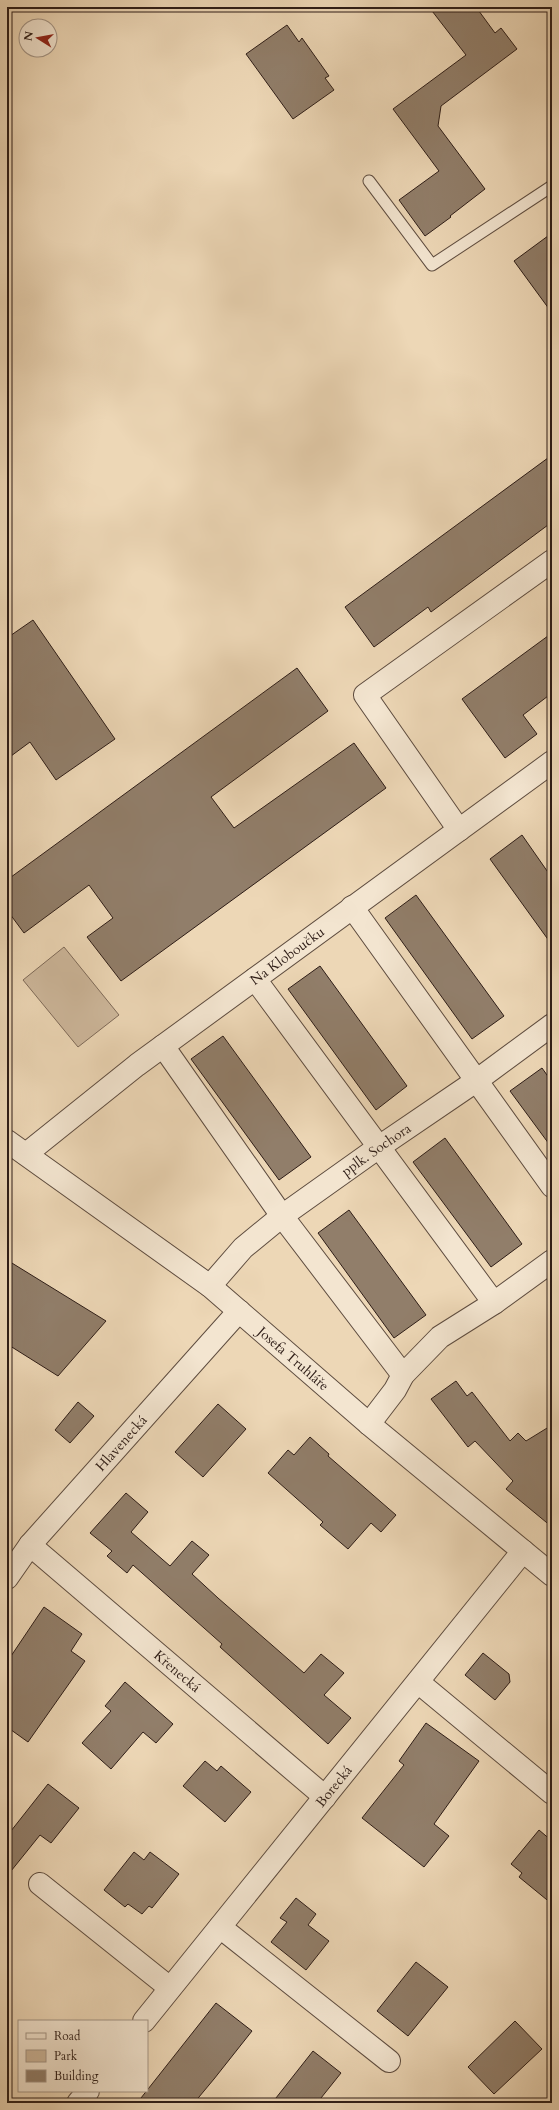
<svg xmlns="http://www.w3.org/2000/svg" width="559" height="2110" viewBox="0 0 559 2110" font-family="Cardo,serif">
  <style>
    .green { fill: #cdb79b; stroke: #7e6a59 }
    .building { fill: #917e6a; stroke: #2e1d17 }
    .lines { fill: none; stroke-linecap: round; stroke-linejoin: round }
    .lane-casing { stroke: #5e4c3f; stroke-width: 13 }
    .street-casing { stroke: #5e4c3f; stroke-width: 24 }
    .lane { stroke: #f3e5d0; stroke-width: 11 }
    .street { stroke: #f3e5d0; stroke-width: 22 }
    .labels { text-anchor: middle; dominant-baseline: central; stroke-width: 3.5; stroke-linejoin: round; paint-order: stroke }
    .street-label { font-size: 14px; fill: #2e1d17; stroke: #f3e5d0 }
  </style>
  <rect width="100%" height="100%" fill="#edd7b6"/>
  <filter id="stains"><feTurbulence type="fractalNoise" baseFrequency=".005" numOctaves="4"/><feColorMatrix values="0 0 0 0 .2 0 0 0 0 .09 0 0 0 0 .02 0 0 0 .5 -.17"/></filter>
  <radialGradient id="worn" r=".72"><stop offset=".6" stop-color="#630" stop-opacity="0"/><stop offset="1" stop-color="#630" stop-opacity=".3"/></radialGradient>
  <!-- green -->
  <path class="green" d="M64 947 119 1015 78 1047 23 980Z"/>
  <!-- building -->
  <path class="building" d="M429 7H476L495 33 501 28 517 49 441 106 438 126 485 189 450 216 451 217 425 236 399 200 439 171 393 109 466 55Z
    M287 25 299 42 302 38 329 76 325 78 334 90 293 119 246 54Z
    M552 233V313L514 261Z
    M552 455V522L431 612 428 607 374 647 345 607Z
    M33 620 115 739 56 780 30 742 7 759V638Z
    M552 633V693L523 715 537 734 505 758 462 699Z
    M297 668 328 711 211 797 234 828 354 743 386 788 121 981 87 937 113 918 89 885 24 933 7 910V880Z
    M522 835 552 878V945L490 859Z
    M416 895 504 1016 472 1039 385 918Z
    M320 966 407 1086 376 1110 288 989Z
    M223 1036 311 1157 279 1180 191 1059Z
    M542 1068 552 1082V1148L510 1091Z
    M445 1138 522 1244 491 1267 413 1162Z
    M349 1210 426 1315 394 1338 318 1233Z
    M7 1260 106 1321 58 1376 7 1344Z
    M456 1381 467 1396 472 1392 510 1441 518 1433 526 1441 552 1425V1527L506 1489 513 1481 475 1441 468 1447 431 1399Z
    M78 1402 94 1416 70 1443 55 1430Z
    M218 1404 246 1429 203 1477 175 1452Z
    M310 1437 329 1454 328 1456 396 1515 381 1532 371 1523 348 1549 320 1525 323 1522 268 1473 288 1450 294 1455Z
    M126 1493 148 1512 131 1532 170 1566 192 1541 209 1555 192 1574 218 1598 304 1673 321 1654 344 1673 324 1695 351 1718 328 1744 220 1647 222 1644 133 1565 127 1573 107 1556 112 1551 90 1533Z
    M44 1607 82 1634 71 1651 85 1661 28 1742 7 1727V1662Z
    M483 1653 509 1674 510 1682 495 1700 465 1675Z
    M125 1682 173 1724 156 1743 143 1732 111 1769 82 1743 111 1711 105 1706Z
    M426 1723 479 1761 434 1824 449 1836 424 1867 362 1818 404 1765 399 1761Z
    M205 1761 217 1771 221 1766 251 1792 225 1822 183 1786Z
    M48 1784 79 1808 51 1843 40 1835 7 1876V1836Z
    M539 1830 552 1841V1904L519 1877 522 1873 511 1864Z
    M134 1852 144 1860 150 1852 179 1874 152 1908 149 1906 142 1914 128 1904 125 1907 104 1890Z
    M296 1898 316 1914 308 1925 329 1941 306 1970 271 1942 287 1922 280 1918Z
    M416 1962 448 1987 408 2036 377 2011Z
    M216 2003 252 2031 214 2079 194 2103H137Z
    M515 2021 542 2049 494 2094 468 2067Z
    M313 2051 341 2073 317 2103H272Z"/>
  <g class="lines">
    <defs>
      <path id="lane" d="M369 181 432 265 552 186"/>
      <g id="street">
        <path d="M459 830 365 695 552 561"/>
        <path d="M352 907 552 1186"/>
        <path d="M255 979 494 1303"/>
        <path d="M163 1046 282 1216 403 1375"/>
        <path id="s1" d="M7 1141 210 1286 369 1424 552 1575"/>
        <path id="s2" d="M26 1154 137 1065 552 762"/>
        <path id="s3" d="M210 1286 243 1248 282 1216 379 1147 476 1081 552 1025"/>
        <path d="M369 1424 395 1390 403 1375 440 1337 494 1303 552 1261"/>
        <path id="s4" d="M30 1545 325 1797"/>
        <path id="s5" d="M7 1578 30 1545 239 1311"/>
        <path d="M418 1682 552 1793"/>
        <path d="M40 1884 170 1988"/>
        <path d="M220 1927 389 2061"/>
        <path id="s6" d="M144 2021 523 1551"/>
        <path d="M78 2103 88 2091"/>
      </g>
    </defs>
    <!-- lane casing -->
    <use href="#lane" class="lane-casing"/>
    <!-- street casing -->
    <use href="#street" class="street-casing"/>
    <!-- lane -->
    <use href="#lane" class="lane"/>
    <!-- street -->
    <use href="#street" class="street"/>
  </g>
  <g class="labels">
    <!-- street labels -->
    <g class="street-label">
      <text stroke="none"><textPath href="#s2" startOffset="328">Na Kloboučku</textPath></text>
      <text stroke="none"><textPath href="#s3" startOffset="216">pplk. Sochora</textPath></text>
      <text stroke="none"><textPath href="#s1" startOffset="360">Josefa Truhláře</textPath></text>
      <text stroke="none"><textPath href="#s5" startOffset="177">Hlavenecká</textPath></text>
      <text stroke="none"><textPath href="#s4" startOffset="194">Křenecká</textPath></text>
      <text stroke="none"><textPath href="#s6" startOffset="302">Borecká</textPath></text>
    </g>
  </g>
  <!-- margin -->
  <rect width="559" height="2110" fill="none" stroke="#edd7b6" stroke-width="24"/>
  <rect x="8" y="8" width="543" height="2094" fill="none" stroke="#2e1d17" stroke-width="2"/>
  <rect x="12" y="12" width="535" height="2086" fill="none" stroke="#2e1d17"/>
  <!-- legend -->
  <rect x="18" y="2020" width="130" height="72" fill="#f3e5d0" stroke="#a49586"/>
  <rect x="26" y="2033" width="20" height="6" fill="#f3e5d0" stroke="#a49586"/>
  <text x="54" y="2040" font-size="12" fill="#2e1d17">Road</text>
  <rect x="26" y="2050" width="20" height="12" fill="#cdb79b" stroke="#a49586"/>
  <text x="54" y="2060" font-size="12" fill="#2e1d17">Park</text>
  <rect x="26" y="2070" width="20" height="12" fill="#917e6a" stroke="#a49586"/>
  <text x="54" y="2080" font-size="12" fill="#2e1d17">Building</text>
  <!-- north arrow -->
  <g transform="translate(38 38) rotate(281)"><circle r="19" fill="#f3e5d0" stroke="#a49586"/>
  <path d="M0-3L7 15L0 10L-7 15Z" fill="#8f2418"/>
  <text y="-6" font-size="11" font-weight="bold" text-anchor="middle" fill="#2e1d17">N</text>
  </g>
  <rect width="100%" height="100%" filter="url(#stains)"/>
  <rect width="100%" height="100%" fill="url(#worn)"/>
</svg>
